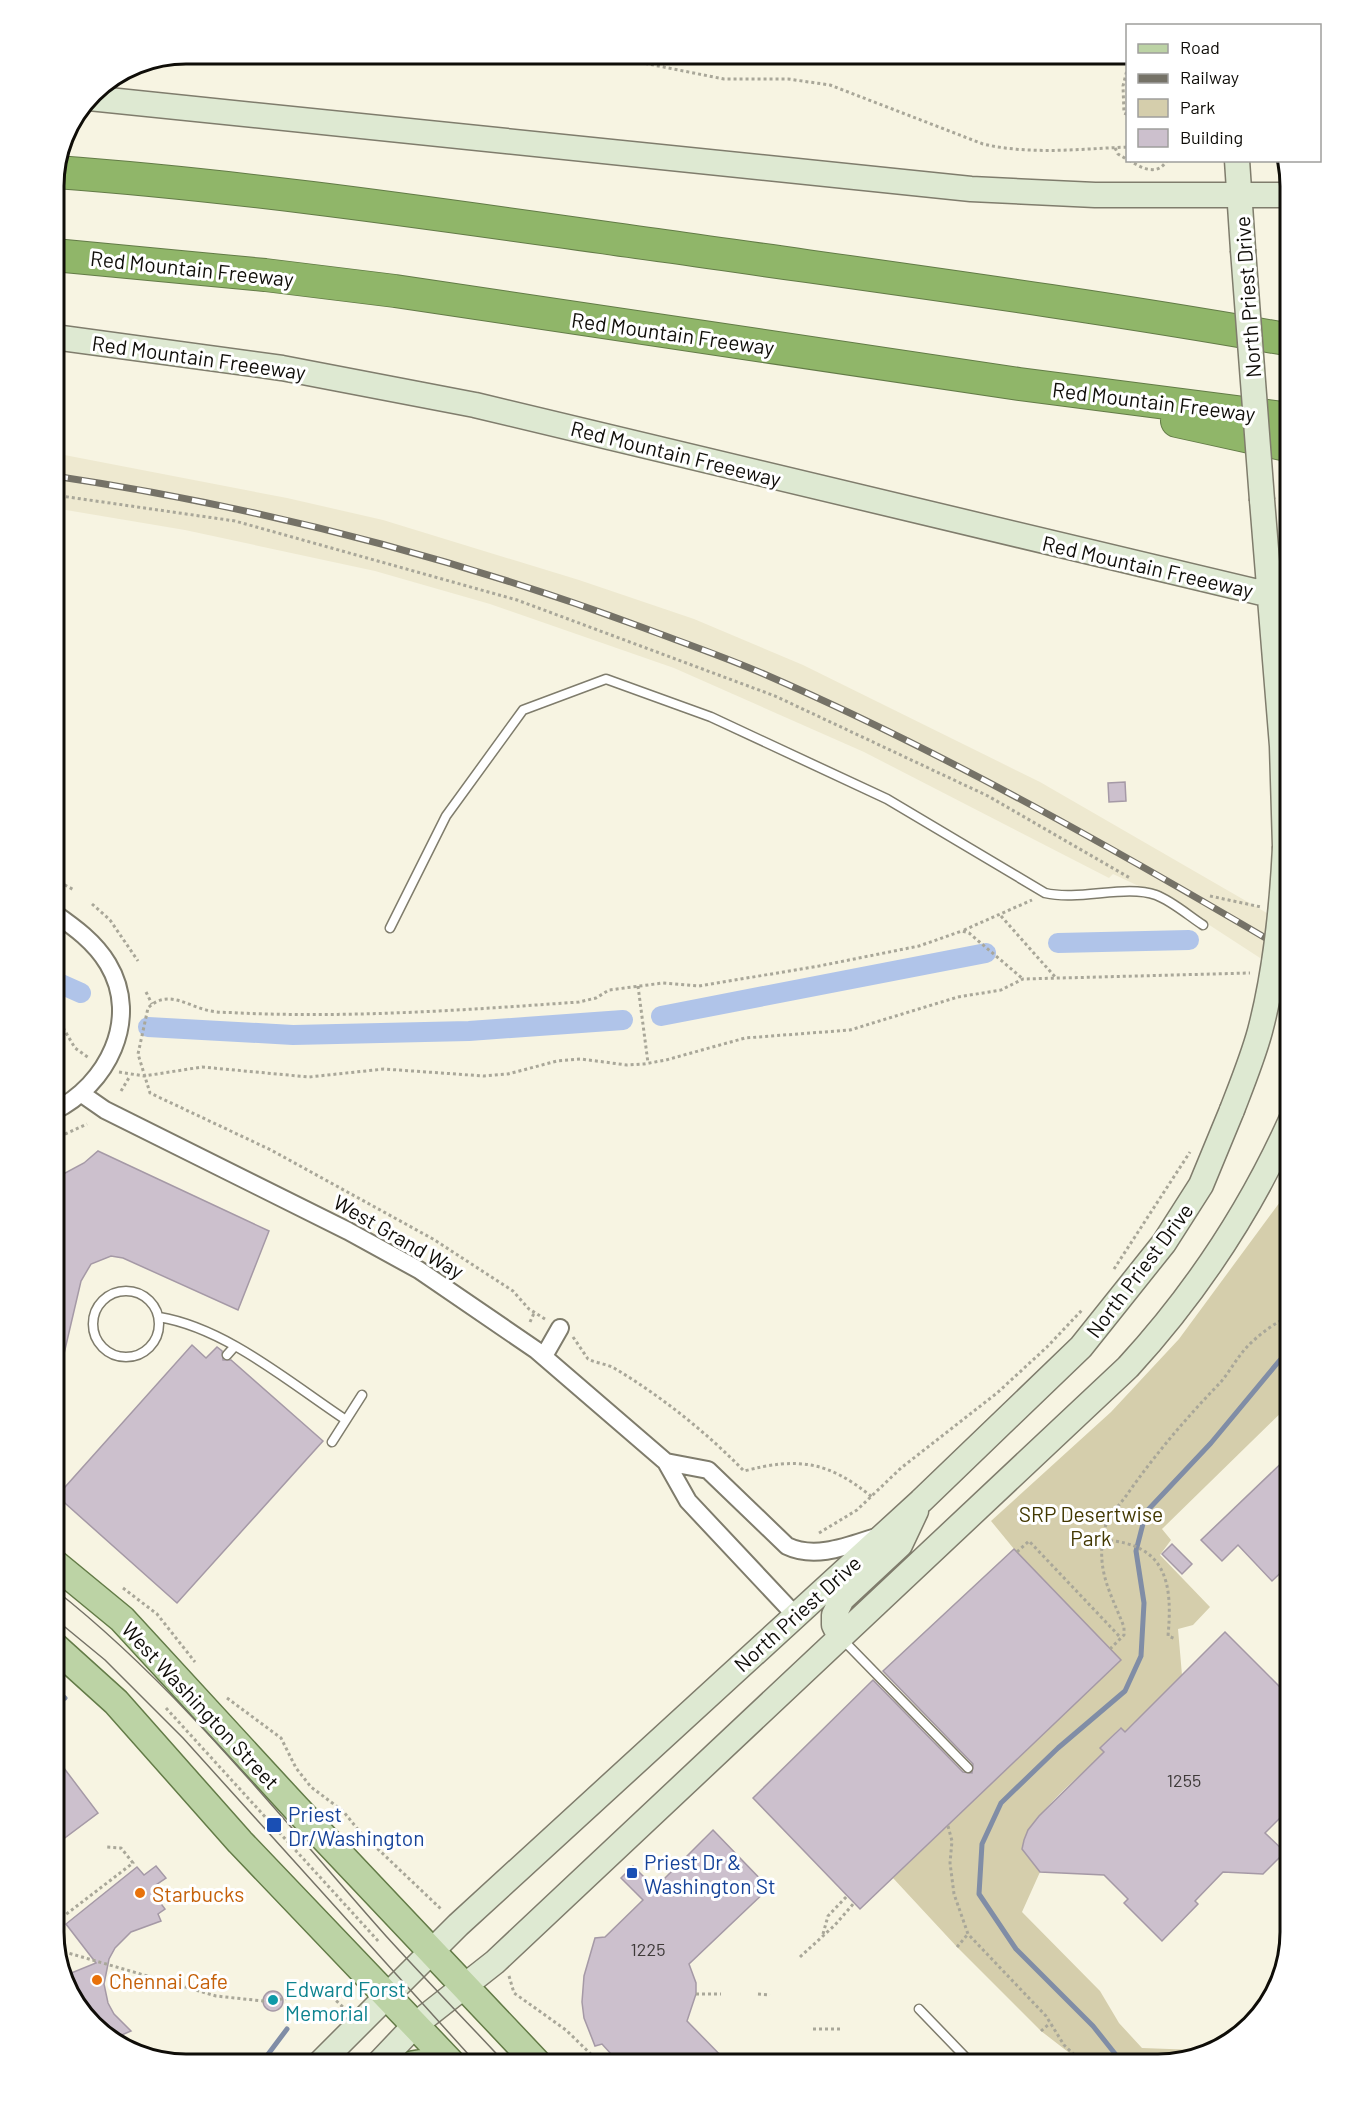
<svg xmlns="http://www.w3.org/2000/svg" width="1345" height="2119" viewBox="0 0 1345 2119" font-family="Barlow,sans-serif">
  <style>
    .built { fill: #eee9d0 }
    .green { fill: #d5ceac }
    .lines { fill: none; stroke-linecap: round; stroke-linejoin: round }
    .stream { stroke: #808da6; stroke-width: 5 }
    .canal { stroke: #b0c4e9; stroke-width: 20 }
    .building { fill: #ccc0cd; stroke: #a599a6; stroke-width: 1.5 }
    .service-casing { stroke: #7f7c6c; stroke-width: 11 }
    .minor-casing { stroke: #7f7c6c; stroke-width: 20 }
    .secondary-casing { stroke: #7f7c6c; stroke-width: 27 }
    .primary-casing { stroke: #637b47; stroke-width: 30 }
    .motorway-casing { stroke: #637b47; stroke-width: 34 }
    .path { stroke: #a9a799; stroke-width: 3; stroke-dasharray: 3 3; stroke-linecap: butt }
    .service { stroke: #fff; stroke-width: 8 }
    .minor { stroke: #fff; stroke-width: 16 }
    .secondary { stroke: #dee9d2; stroke-width: 24 }
    .primary { stroke: #bcd3a5; stroke-width: 27 }
    .motorway { stroke: #90b669; stroke-width: 32 }
    .tram { stroke: #757267; stroke-width: 1.5 }
    .rail-casing { stroke: #757267; stroke-width: 7 }
    .rail { stroke: #fff; stroke-width: 4.5; stroke-dasharray: 14; stroke-linecap: butt }
    .secondary-bridge-casing { stroke: #7f7c6c; stroke-width: 27; stroke-linecap: butt }
    .secondary-bridge { stroke: #dee9d2; stroke-width: 24 }
    .transit-dot { fill: #1a4fb4; stroke: #fff; stroke-width: 2 }
    .food-dot { fill: #e8710a; stroke: #fff; stroke-width: 2 }
    .culture-dot { fill: #0f9aa8; stroke: #fff; stroke-width: 2 }
    .labels { text-anchor: middle; dominant-baseline: central; stroke-width: 6; stroke-linejoin: round; paint-order: stroke }
    .number-label { font-size: 18px; fill: #3e3a39 }
    .street-label { font-size: 21px; fill: #0f0d08; stroke: #fff }
    .park-label { font-size: 21px; fill: #423801; stroke: #fff }
    .transit-label { font-size: 21px; fill: #164399; stroke: #fff; text-anchor: start }
    .food-label { font-size: 21px; fill: #c56008; stroke: #fff; text-anchor: start }
    .culture-label { font-size: 21px; fill: #0d838f; stroke: #fff; text-anchor: start }
    .rim { fill: none; stroke: #0f0d08; stroke-width: 3 }
  </style>
  <rect width="100%" height="100%" fill="#f7f4e2"/>
  <!-- built -->
  <path class="built" d="M54 453 287 498 383 520 579 580 694 619 803 665 1040 782 1291 927V978L1177 904 1113 874 1109 878 864 752 674 668 490 604 375 571 185 530 54 508Z"/>
  <!-- green -->
  <path class="green" d="M1291 1187V1403L1162 1529 1171 1540 1160 1555 1210 1607 1193 1625 1178 1629 1182 1675 1125 1732 1120 1728 1100 1748 1104 1752C1076 1781 1034 1810 1022 1849L1040 1872 1022 1912 1100 1991 1119 2023 1142 2048 1197 2050 1198 2056 1159 2065H1085L1041 2031 957 1947 893 1878 1121 1660 1014 1549 991 1521 1111 1412 1179 1339Z"/>
  <g class="lines">
    <!-- stream -->
    <path class="stream" d="M54 1688 65 1698
      M260 2065 287 2029
      M1124 2065 1093 2026 1016 1949 979 1894 982 1844 1001 1803 1058 1748 1125 1691 1141 1656 1144 1603 1136 1551 1146 1512 1211 1443 1280 1360 1291 1352"/>
    <!-- canal -->
    <path class="canal" d="M1058 943 1189 940
      M54 981 81 993
      M661 1016 986 953
      M148 1027 293 1035 469 1031 623 1020"/>
  </g>
  <!-- building -->
  <path class="building" d="M1125 782 1126 801 1109 802 1108 783Z
    M98 1151 269 1231 238 1310 123 1258 111 1256 91 1264 81 1281 60 1371 54 1370V1179L84 1163Z
    M192 1345 206 1358 217 1347 222 1351 223 1360H231L323 1441 177 1603 57 1496Z
    M1291 1454V1563L1272 1581 1238 1545 1222 1561 1201 1540Z
    M1172 1544 1192 1564 1182 1574 1162 1554Z
    M1014 1549 1121 1660 860 1909 753 1798 873 1680 963 1772 972 1773 973 1764 883 1671Z
    M1225 1632 1279 1686 1282 1682 1291 1691V1807L1265 1833 1285 1852 1263 1874 1223 1872 1195 1901 1198 1904 1162 1941 1124 1903 1128 1899 1104 1875 1040 1872 1022 1849 1024 1840 1028 1830 1039 1816 1104 1752 1100 1748 1121 1728 1125 1732Z
    M54 1755 98 1813 54 1846Z
    M713 1830 769 1888 689 1964 696 1983V1994L687 2021 730 2065H621L602 2044 595 2046 584 2018 582 2002 584 1976 595 1938 605 1937 643 1900 621 1878 633 1866 655 1888Z
    M156 1866 166 1878 153 1887V1893L165 1909 158 1914 161 1921 131 1932 115 1948 109 1959 104 1984 108 2003 114 2014 131 2031 110 2040 68 1992 64 1976 96 1963 66 1924 137 1867 144 1875Z
    M263 2001a10 10 0 1 1 20 0a10 10 0 1 1-20 0Z"/>
  <g class="lines">
    <defs>
      <path id="service" d="M54 537 58 538
        M390 928 446 816 523 710 606 679 711 717 887 799 1045 893C1080 901 1126 884 1156 895 1172 901 1189 916 1203 925
        M93 1324a33 33 0 1 1 66 0a33 33 0 1 1-66 0Z
        M159 1317C226 1328 290 1383 346 1420
        M227 1355 235 1346
        M332 1442 362 1395
        M843 1640 968 1768
        M919 2009 973 2065"/>
      <path id="minor" d="M82 1094 105 1110 348 1231 419 1270 536 1350 666 1462 688 1501 795 1615
        M54 1111C107 1085 141 1019 108 964 95 942 74 927 54 913
        M544 1356 560 1328
        M666 1462 708 1470 787 1546C816 1560 850 1545 879 1536"/>
      <path id="secondary" d="M89 98 971 189 1095 195H1291
        M1237 160 1243 250
        M54 337 282 368 475 405 1291 600
        M1262 500 1282 746 1285 847
        M840 1637 834 1625V1615L842 1599 900 1545 916 1511
        M318 2065 458 1925 921 1501 1081 1347 1164 1243 1201 1185 1232 1110
        M377 2065 415 2025 495 1962 1128 1367C1196 1293 1250 1211 1291 1120"/>
      <path id="primary" d="M54 1563 122 1619 296 1808 539 2065
        M54 1646 116 1702 240 1842 453 2065
        M412 2065 430 2062 439 2065"/>
      <path id="motorway" d="M56 172C260 187 462 218 665 246 874 276 1083 303 1291 340
        M54 255 265 275 395 291 1019 384 1291 419
        M1177 421 1291 446"/>
    </defs>
    <!-- service casing -->
    <use href="#service" class="service-casing"/>
    <!-- minor casing -->
    <use href="#minor" class="minor-casing"/>
    <!-- secondary casing -->
    <use href="#secondary" class="secondary-casing"/>
    <!-- primary casing -->
    <use href="#primary" class="primary-casing"/>
    <!-- motorway casing -->
    <use href="#motorway" class="motorway-casing"/>
    <!-- path -->
    <path class="path" d="M598 54 724 79H788L830 85 983 144C1030 155 1079 149 1128 147
      M1128 66 1123 86 1124 113 1128 115
      M1115 148 1118 154 1128 160
      M1129 160C1141 168 1158 177 1167 160
      M54 495 235 521 517 600 775 696 988 796 1130 878
      M54 879 74 890
      M1210 896 1261 907
      M92 904 110 920 138 961
      M1001 916 1056 978
      M964 930 1032 900
      M638 986 648 1063
      M146 992 152 1004
      M54 1020 62 1026 75 1048 89 1058
      M119 1072 144 1076 202 1067 309 1077 384 1069 484 1076 508 1074 557 1061 581 1059 627 1065 644 1064 666 1060 745 1038 850 1030 958 997 1001 990 1023 979 1250 973
      M121 1091 130 1076
      M54 1139 87 1124
      M1114 1269 1190 1152
      M545 1319 529 1309 513 1291 433 1239 271 1150 150 1093 138 1054 148 1008C168 988 188 1007 211 1011 220 1013 229 1012 238 1013 352 1018 466 1010 579 1002L596 998 609 990 663 983 699 986 819 966 919 946 962 931 969 933 1023 979
      M530 1322 534 1313
      M573 1337 588 1359C596 1363 607 1364 614 1368 661 1396 706 1432 744 1471 798 1457 828 1461 872 1497
      M819 1533 857 1510 901 1468 997 1393 1047 1347 1082 1310
      M54 1534 63 1542
      M1104 1540C1166 1544 1173 1582 1168 1636L1176 1639
      M1017 1552 1029 1541 1121 1638
      M123 1588 157 1614 195 1662
      M1110 1649 1124 1635V1627C1110 1591 1096 1571 1104 1531 1107 1517 1118 1507 1126 1496 1154 1456 1185 1419 1219 1384 1229 1373 1236 1359 1246 1348 1257 1336 1275 1322 1291 1316
      M227 1698 281 1738 296 1768 311 1787 343 1811 360 1832 442 1910
      M166 1708 380 1943
      M948 1826 952 1841 950 1863 954 1894 968 1934 1046 2016 1064 2045 1085 2065
      M823 1934 828 1916 847 1896
      M57 1945 56 1922 133 1863 121 1848 106 1847
      M957 1947 968 1934
      M58 1950 216 1996 263 2001 329 1994 344 2008
      M800 1957 835 1925 854 1903
      M509 1976 514 1993 566 2030 602 2065
      M696 1994H721
      M758 1994 770 1995
      M813 2029H842
      M1041 2031 1050 2023"/>
    <!-- service -->
    <use href="#service" class="service"/>
    <!-- minor -->
    <use href="#minor" class="minor"/>
    <!-- secondary -->
    <use href="#secondary" class="secondary"/>
    <!-- primary -->
    <use href="#primary" class="primary"/>
    <!-- motorway -->
    <use href="#motorway" class="motorway"/>
    <!-- tram -->
    <path class="tram" d="M54 1589C179 1687 281 1818 386 1936 426 1980 467 2022 507 2065
      M54 1618 105 1660 183 1738 478 2065"/>
    <defs>
      <path id="rail" d="M54 476C256 506 453 557 644 628 684 643 725 657 764 674 946 753 1120 852 1291 953"/>
    </defs>
    <!-- rail casing -->
    <use href="#rail" class="rail-casing"/>
    <!-- rail -->
    <use href="#rail" class="rail"/>
    <defs>
      <path id="secondary-bridge" d="M1243 250 1262 500
        M1232 1110C1242 1084 1253 1057 1260 1031 1276 970 1282 909 1285 847"/>
    </defs>
    <!-- secondary-bridge casing -->
    <use href="#secondary-bridge" class="secondary-bridge-casing"/>
    <!-- secondary-bridge -->
    <use href="#secondary-bridge" class="secondary-bridge"/>
  </g>
  <!-- markers -->
  <g class="transit-dot">
    <rect x="266" y="1817" width="16" height="16" rx="3"/>
    <rect x="626" y="1867" width="12" height="12" rx="3"/>
  </g>
  <g class="food-dot">
    <circle cx="140" cy="1893" r="6"/>
    <circle cx="97" cy="1980" r="6"/>
  </g>
  <circle class="culture-dot" cx="273" cy="2000" r="6"/>
  <g class="labels">
    <!-- number labels -->
    <g class="number-label">
      <text x="1184" y="1780">1255</text>
      <text x="648" y="1949">1225</text>
    </g>
    <!-- street labels -->
    <g class="street-label">
      <text transform="translate(192 268) rotate(6)">Red Mountain Freeway</text>
      <text transform="translate(1247 297) rotate(-94)">North Priest Drive</text>
      <text transform="translate(673 333) rotate(8)">Red Mountain Freeway</text>
      <text transform="translate(199 357) rotate(8)">Red Mountain Freeeway</text>
      <text transform="translate(1154 401) rotate(7)">Red Mountain Freeway</text>
      <text transform="translate(676 453) rotate(14)">Red Mountain Freeeway</text>
      <text transform="translate(1148 566) rotate(13)">Red Mountain Freeeway</text>
      <text transform="translate(399 1236) rotate(30)">West Grand Way</text>
      <text transform="translate(1139 1270) rotate(-53)">North Priest Drive</text>
      <text transform="translate(797 1613) rotate(-42)">North Priest Drive</text>
      <text transform="translate(201 1705) rotate(47)">West Washington Street</text>
    </g>
    <!-- park labels -->
    <g class="park-label">
      <text x="1091" y="1513">SRP Desertwise<tspan x="1091" dy="24">Park</tspan></text>
    </g>
    <!-- transit labels -->
    <g class="transit-label">
      <text x="288" y="1813">Priest<tspan x="288" dy="24">Dr/Washington</tspan></text>
      <text x="644" y="1861">Priest Dr &amp;<tspan x="644" dy="24">Washington St</tspan></text>
    </g>
    <!-- food labels -->
    <g class="food-label">
      <text x="152" y="1893">Starbucks</text>
      <text x="109" y="1980">Chennai Cafe</text>
    </g>
    <!-- culture labels -->
    <g class="culture-label">
      <text x="285" y="1988">Edward Forst<tspan x="285" dy="24">Memorial</tspan></text>
    </g>
  </g>
  <!-- crop -->
  <path d="M0 0H1345V2119H0ZM186 64H1158A122 122 0 0 1 1280 186V1932A122 122 0 0 1 1158 2054H186A122 122 0 0 1 64 1932V186A122 122 0 0 1 186 64Z" fill="#fff" fill-rule="evenodd"/>
  <path class="rim" d="M186 64H1158A122 122 0 0 1 1280 186V1932A122 122 0 0 1 1158 2054H186A122 122 0 0 1 64 1932V186A122 122 0 0 1 186 64Z"/>
  <!-- legend -->
  <rect x="1126" y="24" width="195" height="138" fill="#ffffff" stroke="#9f9e9c" stroke-width="1.5"/>
  <rect x="1138" y="44" width="30" height="9" fill="#bcd3a5" stroke="#9f9e9c" stroke-width="1.5"/>
  <text x="1180" y="54" font-size="18" fill="#0f0d08">Road</text>
  <rect x="1138" y="74" width="30" height="9" fill="#757267" stroke="#9f9e9c" stroke-width="1.5"/>
  <text x="1180" y="84" font-size="18" fill="#0f0d08">Railway</text>
  <rect x="1138" y="99" width="30" height="18" fill="#d5ceac" stroke="#9f9e9c" stroke-width="1.5"/>
  <text x="1180" y="114" font-size="18" fill="#0f0d08">Park</text>
  <rect x="1138" y="129" width="30" height="18" fill="#ccc0cd" stroke="#9f9e9c" stroke-width="1.5"/>
  <text x="1180" y="144" font-size="18" fill="#0f0d08">Building</text>
</svg>
